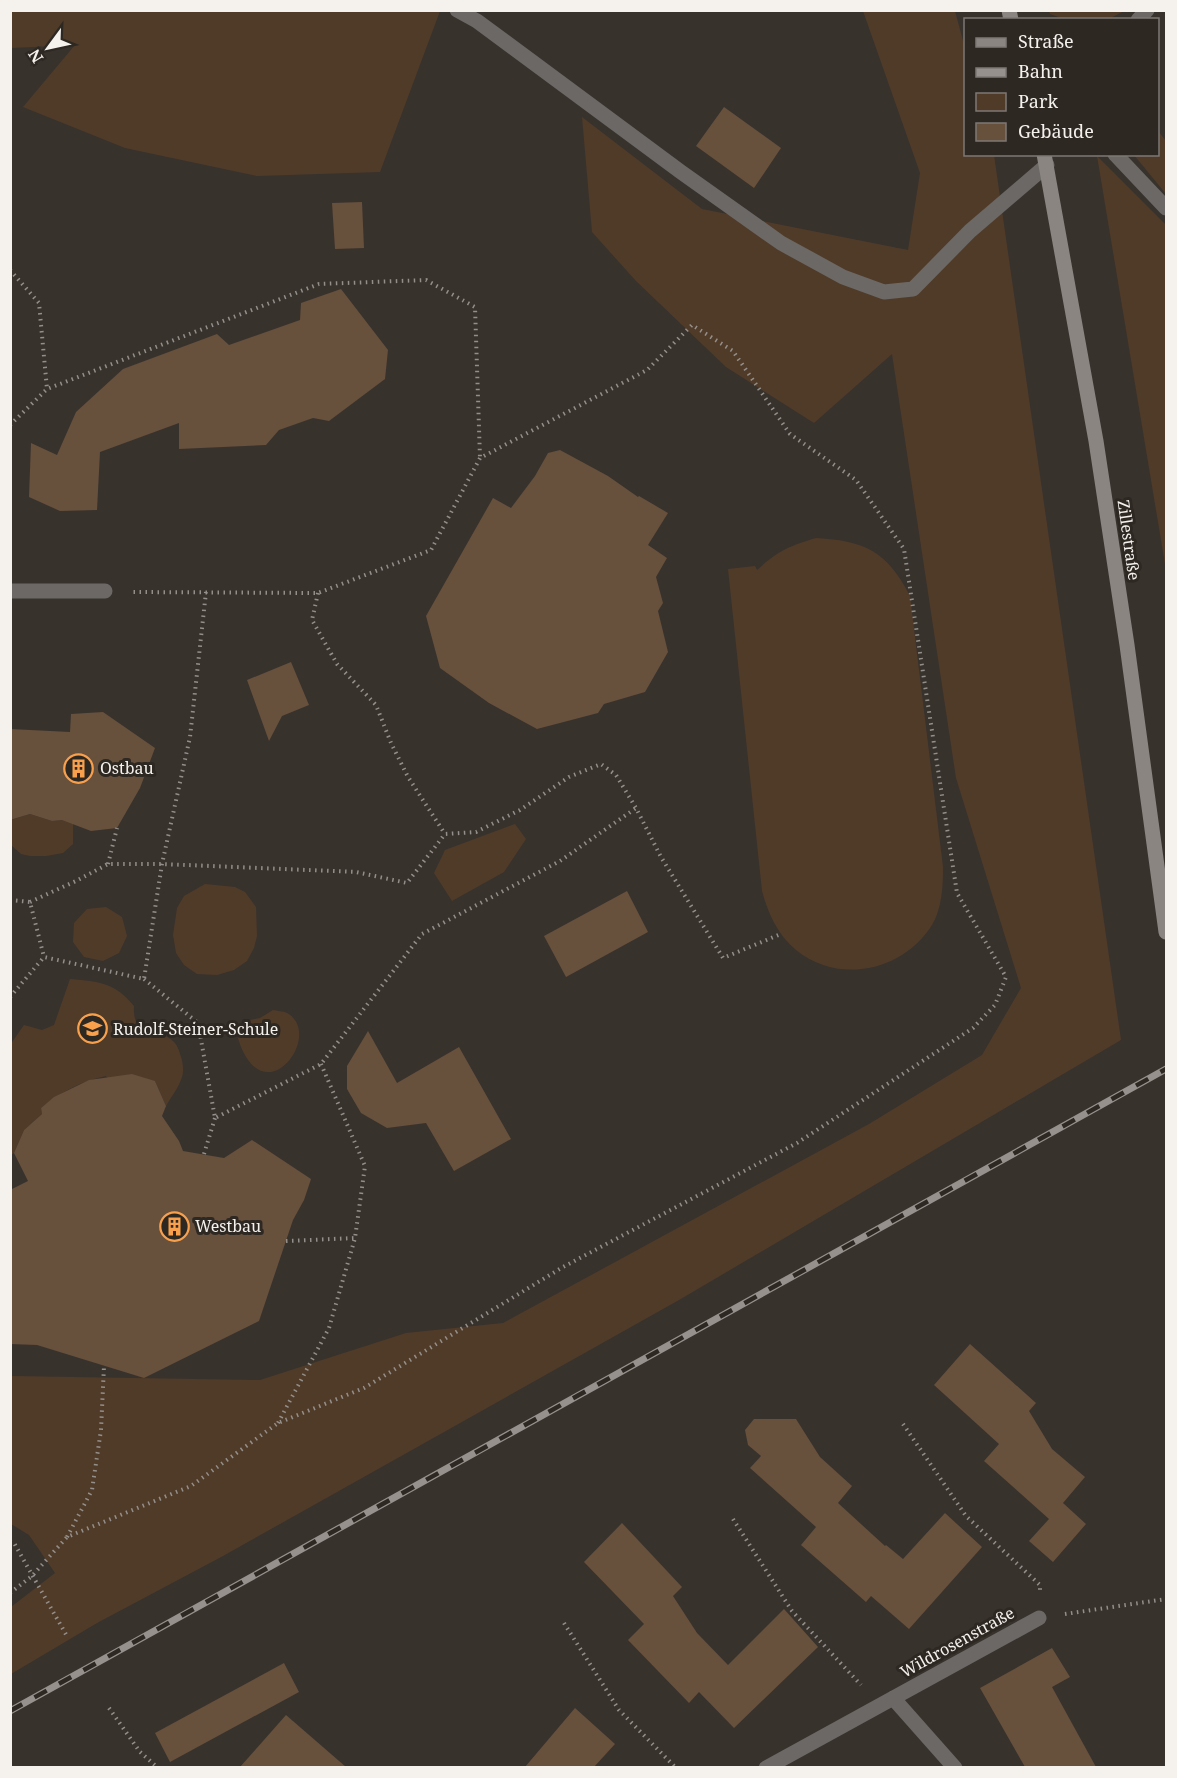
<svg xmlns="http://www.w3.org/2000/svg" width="1177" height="1778" viewBox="0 0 1177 1778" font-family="'Noto Serif',serif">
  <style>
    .green { fill: #503b29 }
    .building { fill: #67503c }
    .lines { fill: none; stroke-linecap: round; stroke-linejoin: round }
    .path { stroke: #948f8a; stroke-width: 4; stroke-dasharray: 1.5 4.5; stroke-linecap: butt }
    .service { stroke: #6b6865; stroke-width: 15 }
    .minor { stroke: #6b6865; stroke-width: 15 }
    .secondary { stroke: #8a8581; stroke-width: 15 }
    .rail-casing { stroke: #96918c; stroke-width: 7 }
    .rail { stroke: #2e2823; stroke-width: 4.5; stroke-dasharray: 14; stroke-linecap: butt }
    .labels { text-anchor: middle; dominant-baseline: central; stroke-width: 6; stroke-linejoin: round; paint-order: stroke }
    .street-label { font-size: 16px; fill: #f5f1ed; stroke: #2e2823 }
    .poi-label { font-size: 16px; fill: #f5f1ed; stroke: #2e2823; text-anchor: start }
  </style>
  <rect width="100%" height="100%" fill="#38322d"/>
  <!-- green -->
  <path class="green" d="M10 11 11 10 440 11 380 172 257 176 125 148 23 107 75 45 11 48Z
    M863 11H955L965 48 966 154 994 155 1121 1040 679 1300 223 1556 97 1623 11 1674V1607L55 1573 29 1535 11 1524 10 1375 12 1376 260 1380 406 1333 503 1323 869 1124 982 1055 1021 988 956 778 892 354 814 423 726 367 636 281 592 232 582 117 702 209 908 250 920 173Z
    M1049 11V10L1124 11 1109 19H1064L1050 14Z
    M1158 131 1166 141V194L1134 155 1158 154Z
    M1097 156 1166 225V570Z
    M816 538C865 541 887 551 910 596L943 867C943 886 942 908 932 925 903 971 839 985 796 950 777 934 768 913 762 891L728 569 755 566 757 570C778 551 789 546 816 538Z
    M30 814 52 821 73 819V844L63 853 46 856H30L21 854 11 845V820Z
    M515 824 526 839 504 872 452 901 434 873 445 850Z
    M205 884 235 887 245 892 256 907 257 936 254 948 247 961 234 970 217 975 197 974 184 965 176 953 173 935 177 908 184 896Z
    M106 907 122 917 127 936 119 953 103 961 84 957 73 942 74 923 87 909Z
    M70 979C100 982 114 982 134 1006 132 1040 158 1025 174 1042 177 1045 179 1050 180 1054 183 1061 184 1071 182 1077 179 1087 171 1097 166 1106L155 1081 107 1078 106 1076C82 1081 60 1092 41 1108L42 1114 24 1130 14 1153 11 1155 10 1045 24 1025 42 1030 54 1025Z
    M273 1010C277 1011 283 1011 287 1013 326 1035 261 1120 237 1035L246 1021 260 1018Z"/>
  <!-- building -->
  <path class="building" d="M724 107 781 148 754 188 696 146Z
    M362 202 364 248 335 249 332 203Z
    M341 289 388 350 385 379 329 421 313 418 279 430 266 445 179 449V423L100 452 97 510 60 511 29 497 31 443 57 455 76 412 123 369 217 334 229 345 300 320 301 303Z
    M560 450 608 476 638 497 639 496 668 513 648 545 667 558 656 577 663 603 658 611 668 652 645 692 604 704 598 713 537 729 489 703 440 668 426 616 493 498 511 508 535 476 548 453Z
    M291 662 309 705 282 716 269 741 247 680Z
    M103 712 155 748 140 788 117 828 91 831 62 820 52 821 30 814 10 820V729L70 732 71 714Z
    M627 891 648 932 566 977 544 936Z
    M368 1031 397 1083 459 1047 511 1139 454 1171 426 1123 387 1128 361 1113 347 1089V1066Z
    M132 1074 155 1081 166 1106 162 1116 179 1141 183 1151 224 1158 252 1140 311 1179 304 1200 293 1220 259 1321 144 1378 37 1345 10 1344V1190L28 1181 14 1153 24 1130 42 1114 41 1108 54 1097 89 1080Z
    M970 1344 1036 1403 1029 1411 1052 1449 1085 1477 1052 1516 1063 1503 1086 1524 1053 1562 1029 1541 1049 1519 984 1461 999 1444 934 1385Z
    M754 1419H796L820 1457 852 1486 838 1503 885 1546 886 1545 903 1559 945 1513 982 1547 909 1629 871 1596 866 1602 801 1545 816 1527 750 1468 761 1456 748 1445 745 1430Z
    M622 1523 682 1587 673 1596 697 1633 728 1665 784 1609 818 1647 734 1728 699 1692 689 1703 628 1640 644 1624 584 1562Z
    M1052 1648 1070 1677 1052 1687 1096 1767H1025L980 1688Z
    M284 1663 299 1692 170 1762 155 1733Z
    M575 1708 615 1744 594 1767H525Z
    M286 1715 346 1767H240Z"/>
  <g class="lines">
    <!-- path -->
    <path class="path" d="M10 270 39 303 47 389
      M10 425 47 389 319 284 426 280 475 307 480 458
      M318 593 312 620 337 664 376 705 391 743 408 777 445 834
      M108 864 117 828
      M10 900 30 902 44 957
      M30 902 76 881 108 864H162L356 872 407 883 445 834 476 832 520 810 569 777 601 764 616 775 636 808 661 857 723 958 781 934
      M144 979 198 1023 215 1118 321 1064 422 934 560 861 636 808
      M10 997 44 957 144 979 162 864 190 737 206 592
      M204 1154 215 1118
      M286 1241 355 1238
      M278 1423 329 1328 355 1238 365 1166 321 1064
      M903 1424 966 1516 1040 1585V1593
      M733 1519 792 1611 861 1685
      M67 1537 92 1490 101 1430 104 1366
      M10 1541 14 1543 68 1638
      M10 1593 32 1576 67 1537 191 1486 278 1423 364 1388 563 1267 797 1143 973 1028 995 1005 1006 977 957 893 904 549 856 480 790 434 733 351 692 325 647 370 480 458 431 550 318 593 132 592
      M1065 1614 1166 1599
      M564 1623 619 1710 676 1768
      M109 1708 140 1752 158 1768"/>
    <!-- service -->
    <path class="service" d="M457 10 477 21 681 172 781 243 843 277 884 292 913 289 970 231 1047 165
      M10 591H105"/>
    <!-- minor -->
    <path class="minor" d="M1138 20 1147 10
      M1115 154 1166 208
      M893 1698 955 1768
      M766 1768 1039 1618"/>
    <!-- secondary -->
    <path class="secondary" d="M1009 10 1011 20
      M1044 154 1096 441 1127 645 1166 932"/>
    <defs>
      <path id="rail" d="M10 1711 1166 1069"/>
    </defs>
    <!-- rail casing -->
    <use href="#rail" class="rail-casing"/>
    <!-- rail -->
    <use href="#rail" class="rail"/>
  </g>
  <!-- icons -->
  <defs>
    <symbol id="building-ring" viewBox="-11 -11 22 22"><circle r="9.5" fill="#2e2823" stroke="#f8a04b" stroke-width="1.5"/><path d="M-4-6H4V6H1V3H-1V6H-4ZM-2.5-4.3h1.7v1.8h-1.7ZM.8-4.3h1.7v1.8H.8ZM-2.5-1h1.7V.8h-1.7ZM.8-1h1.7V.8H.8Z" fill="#f8a04b"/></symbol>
    <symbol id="school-ring" viewBox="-11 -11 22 22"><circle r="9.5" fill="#2e2823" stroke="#f8a04b" stroke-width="1.5"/><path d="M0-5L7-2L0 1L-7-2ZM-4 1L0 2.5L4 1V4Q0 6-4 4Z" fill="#f8a04b"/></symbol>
  </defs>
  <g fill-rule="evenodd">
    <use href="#building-ring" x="62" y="752" width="33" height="33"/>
    <use href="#school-ring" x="76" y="1012" width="33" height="33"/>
    <use href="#building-ring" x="158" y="1210" width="33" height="33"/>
  </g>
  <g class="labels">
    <!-- street labels -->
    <g class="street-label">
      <text transform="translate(1129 540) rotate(82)">Zillestraße</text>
      <text transform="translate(957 1642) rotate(-29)">Wildrosenstraße</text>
    </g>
    <!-- poi labels -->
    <g class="poi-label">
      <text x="100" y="768">Ostbau</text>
      <text x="113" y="1029">Rudolf-Steiner-Schule</text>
      <text x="195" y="1226">Westbau</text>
    </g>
  </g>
  <!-- border -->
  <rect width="1177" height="1778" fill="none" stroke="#f5f1ed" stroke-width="24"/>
  <!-- legend -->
  <rect x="964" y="18" width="195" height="138" fill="#2e2823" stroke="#7e7874" stroke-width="1.5"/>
  <rect x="976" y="38" width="30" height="9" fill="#8a8581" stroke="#7e7874" stroke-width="1.5"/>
  <text x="1018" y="48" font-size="18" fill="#f5f1ed">Straße</text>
  <rect x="976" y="68" width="30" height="9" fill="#96918c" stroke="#7e7874" stroke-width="1.5"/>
  <text x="1018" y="78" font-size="18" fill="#f5f1ed">Bahn</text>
  <rect x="976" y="93" width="30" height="18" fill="#503b29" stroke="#7e7874" stroke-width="1.5"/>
  <text x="1018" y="108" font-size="18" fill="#f5f1ed">Park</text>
  <rect x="976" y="123" width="30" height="18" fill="#67503c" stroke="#7e7874" stroke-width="1.5"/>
  <text x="1018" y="138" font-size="18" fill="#f5f1ed">Gebäude</text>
  <!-- north arrow -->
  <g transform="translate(48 48) rotate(237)" stroke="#2e2823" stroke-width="4.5" paint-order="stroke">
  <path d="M0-4.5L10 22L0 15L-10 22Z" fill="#f5f1ed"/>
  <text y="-9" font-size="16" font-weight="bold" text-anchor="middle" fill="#f5f1ed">N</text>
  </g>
</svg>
